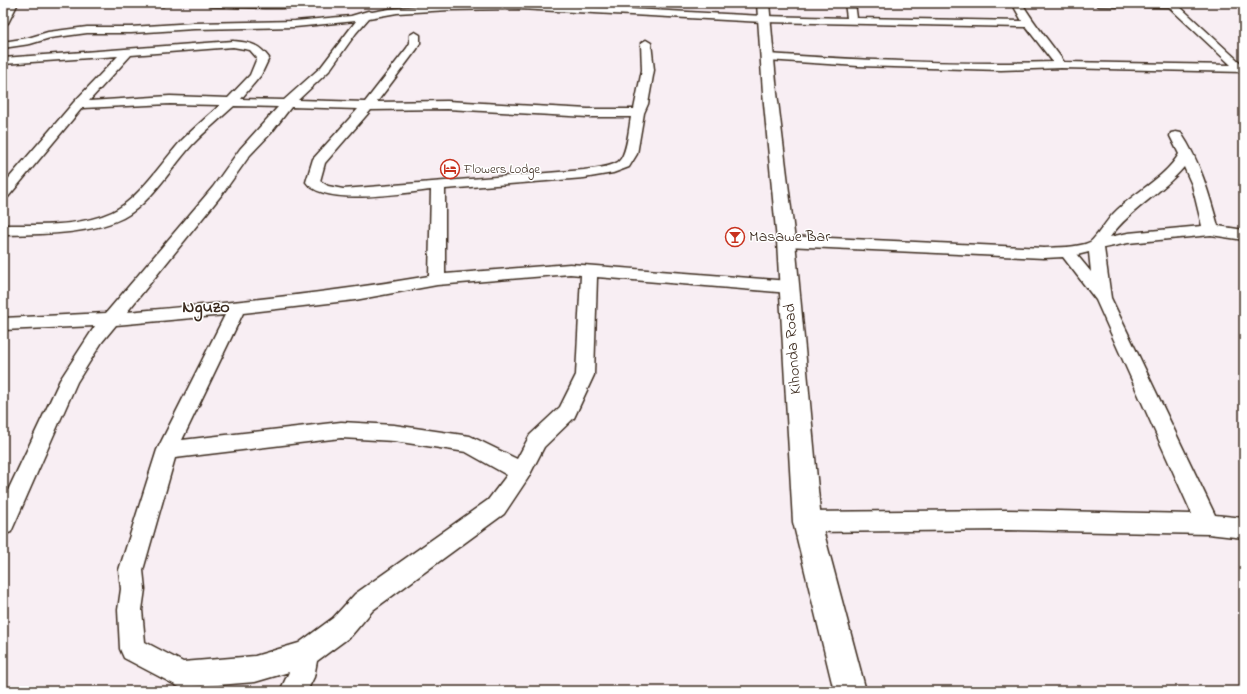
<svg xmlns="http://www.w3.org/2000/svg" width="1247" height="694" viewBox="0 0 1247 694" font-family="'Indie Flower',sans-serif">
  <style>
    .lines { fill: none; stroke-linecap: round; stroke-linejoin: round }
    .minor-casing { stroke: #3b2a1e; stroke-width: 3 }
    .tertiary-casing { stroke: #3b2a1e; stroke-width: 3 }
    .minor { fill: #fff; fill-rule: evenodd }
    .tertiary { fill: #fff; fill-rule: evenodd }
    .labels { text-anchor: middle; dominant-baseline: central; stroke-width: 3; stroke-linejoin: round; paint-order: stroke }
    .far-poi-label { font-size: 13px; fill: #3b2a1e; stroke: #fff; text-anchor: start }
    .poi-label { font-size: 16px; fill: #3b2a1e; stroke: #fff; text-anchor: start }
    .street-label { font-size: 16px; fill: #3b2a1e; stroke: #fff }
    .quarter-label { font-size: 18px; font-weight: bold; fill: #3b2a1e; stroke: #fff }
  </style>
  <rect width="100%" height="100%" fill="#f8eef3"/>
  <filter id="ink" filterUnits="userSpaceOnUse"><feTurbulence type="fractalNoise" baseFrequency=".025" numOctaves="2"/><feDisplacementMap in="SourceGraphic" scale="8" xChannelSelector="R" yChannelSelector="G"/><feConvolveMatrix kernelMatrix="1 2 1 2 8 2 1 2 1" color-interpolation-filters="sRGB"/></filter>
  <g filter="url(#ink)">
    <g class="lines">
      <defs>
        <path id="minor" d="M8 3H18L8 23 3 26V13Z
          M152 3H168L163 6 154 5Z
          M205 3H316C308 12 226 6 210 6Z
          M519 3 763 16 847 18 845 3H855L857 18 1022 21 1012 3H1022C1034 24 1050 42 1064 62L1231 65 1169 7 1099 6 1094 3H1176L1244 66V72L1061 68 1001 70 858 66 767 60 762 57 767 54C862 60 958 65 1053 62L1026 27 763 22 519 9 449 10 397 13 369 18 356 33 329 71 298 100 365 102 407 48 410 43V35L415 32 420 35V43L417 49 377 102 447 101 588 109H634L642 70 641 43 646 40 651 43 654 70 648 104 644 113 637 154 629 167 613 173 584 178 445 189V274L570 264 789 281 795 283 797 287 795 291 789 293 597 277 594 375 574 418 544 447 528 478 504 514 373 610 351 636 317 661 314 677 307 691H280L289 672 255 682 181 688 124 658 120 649 118 610 121 589 119 570 157 450 225 315 116 325 102 342 77 382 11 532 3 535V501L60 380 95 326 3 330V318L106 313 213 187 240 149 278 107 234 106C220 119 205 131 192 145 171 168 151 203 123 218 89 235 40 234 3 235V225C38 225 79 227 112 212 138 200 162 162 182 140 194 128 207 117 220 105L170 104 82 108 8 197 3 198V185L74 102 118 56 3 64V58L233 41C250 43 258 43 269 58L261 75 241 99 284 100 321 67 356 21 295 27 194 29 131 33H87L50 38 30 44 3 48V42L28 38 48 32 87 27H131L194 23 295 21 351 16 368 11 372 12C420 3 470 4 519 3ZM233 47 250 50 257 58 250 75 228 98 170 96 89 101 131 55ZM291 107 358 109 313 159 306 182C323 207 403 193 431 190L429 276C329 293 228 303 127 312L223 193 250 155 271 133ZM447 109 588 117H631C629 127 627 156 618 162 608 168 595 168 584 170L343 189 328 186 320 181 325 163 371 110ZM570 274 581 275 576 375 560 407 530 435 517 459 470 436 394 425 341 422 182 440 243 313 355 300 437 285ZM341 438 394 441 466 452 507 475 488 500 355 594 333 618 299 643 255 656 183 662 145 642 142 610 145 589 143 570 175 458Z
          M1176 132 1181 133C1200 161 1209 194 1218 226L1244 230V240L1211 235 1128 243 1104 248 1111 298 1215 515 1244 518V538L1208 534 1006 530 807 532 799 529 796 522 799 515 807 512 1006 510 1192 514 1096 300 1063 257 1044 258 786 246 781 244 778 241 781 238 786 236 1044 248C1057 247 1078 248 1090 242 1095 239 1108 219 1113 214 1134 192 1163 180 1179 154L1170 136 1171 133ZM1184 167 1192 185 1202 226 1128 233 1110 237C1131 209 1162 193 1184 167ZM1089 252 1091 272 1077 255Z"/>
        <path id="tertiary" d="M757 3H769L777 93 795 241 821 522 866 691H834L793 522 777 241 763 93Z"/>
      </defs>
      <!-- minor casing -->
      <use href="#minor" class="minor-casing"/>
      <!-- tertiary casing -->
      <use href="#tertiary" class="tertiary-casing"/>
      <!-- minor -->
      <use href="#minor" class="minor"/>
      <!-- tertiary -->
      <use href="#tertiary" class="tertiary"/>
    </g>
  </g>
  <!-- icons -->
  <defs>
    <symbol id="hotel-ring" viewBox="-11 -11 22 22"><circle r="9.5" fill="#fff" stroke="#c8321e" stroke-width="1.5"/><path d="M-6-4.5h1.5V1H6V5H4.5V3h-9V5H-6ZM-4 0a1.8 1.8 0 1 1 3.6 0ZM.5 0V-2.5h3Q6-2.5 6 0Z" fill="#c8321e"/></symbol>
    <symbol id="bar-ring" viewBox="-11 -11 22 22"><circle r="9.5" fill="#fff" stroke="#c8321e" stroke-width="1.5"/><path d="M-6-5H6L.8 .8V4.5H3.5V6h-7V4.5H-.8V.8Z" fill="#c8321e"/></symbol>
  </defs>
  <g fill-rule="evenodd">
    <use href="#hotel-ring" x="439" y="158" width="22" height="22"/>
    <use href="#bar-ring" x="724" y="226" width="22" height="22"/>
  </g>
  <g class="labels">
    <!-- far-poi labels -->
    <g class="far-poi-label">
      <text x="464" y="169">Flowers Lodge</text>
    </g>
    <!-- poi labels -->
    <g class="poi-label">
      <text x="749" y="237">Masawe Bar</text>
    </g>
    <!-- street labels -->
    <g class="street-label">
      <text transform="translate(793 349) rotate(-94)">Kihonda Road</text>
    </g>
    <!-- quarter labels -->
    <g class="quarter-label">
      <text x="206" y="308">Nguzo</text>
    </g>
  </g>
  <!-- margin -->
  <rect width="1247" height="694" fill="none" stroke="#fff" stroke-width="16"/>
  <rect x="8" y="8" width="1231" height="678" fill="none" stroke="#3b2a1e" stroke-width="1.5" filter="url(#ink)"/>
</svg>
